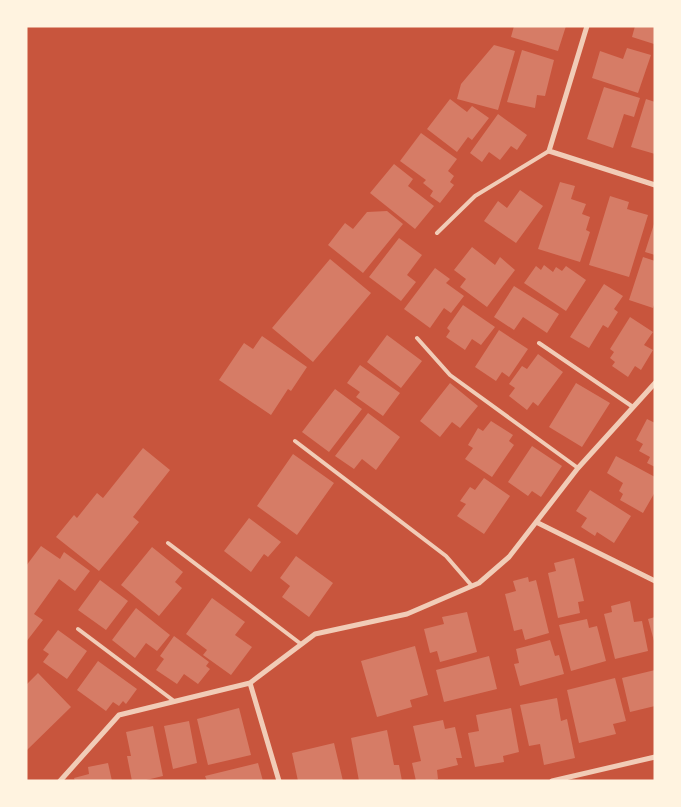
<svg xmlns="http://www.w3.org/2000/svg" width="681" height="807" viewBox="0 0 681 807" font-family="'Roboto Serif',serif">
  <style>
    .building { fill: #d67c66 }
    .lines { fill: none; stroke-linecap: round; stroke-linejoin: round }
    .service { stroke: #f1ccb7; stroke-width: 4 }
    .minor { stroke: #f1ccb7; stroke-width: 5 }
  </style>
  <rect width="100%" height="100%" fill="#c8553d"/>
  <!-- building -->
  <path class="building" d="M514 26H566L558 51 511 37Z
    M635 26H655V40L654 44 632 37Z
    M494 45 515 51 498 110 457 99 461 84Z
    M627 48 651 55 638 93 592 78 600 51 623 59Z
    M522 50 554 60 545 96 537 95 535 108 507 102Z
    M604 87 640 98 634 117 624 114 613 148 587 139Z
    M450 99 467 112 472 106 489 118 472 140 468 137 457 152 427 129Z
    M646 99 655 102V154L631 147Z
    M498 114 527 135 517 150 511 146 500 160 489 152 482 162 470 153Z
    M421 133 457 159 448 171 454 176 450 182 454 185 440 203 430 196 433 191 423 183 426 180 400 161Z
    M394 164 413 179 408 186 434 206 415 229 370 193Z
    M560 182 575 186 571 199 586 204 582 214 590 217 586 230 590 232 580 262 538 249Z
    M520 190 543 206 516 243 484 221 498 201 507 208Z
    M610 196 629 202 627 209 648 215 629 277 589 265Z
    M387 211 403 224 363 273 328 245 345 223 353 229 367 212Z
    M654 224H655V255L645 252Z
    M399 238 422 255 407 275 416 282 401 301 369 277Z
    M472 247 495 265 500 257 515 270 487 307 460 287 466 279 454 270Z
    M643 257 655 261V302L653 308 629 300Z
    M330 259 371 293 313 362 272 328Z
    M544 265 553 272 556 267 562 271 566 266 586 280 566 311 524 283 536 266 541 270Z
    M435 268 450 279 446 283 464 296 451 313 444 308 430 328 404 309Z
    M604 284 623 296 614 309 618 312 608 328 603 325 589 348 570 337Z
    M514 286 559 314 547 333 523 317 514 330 494 317Z
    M463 305 495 327 481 345 472 339 465 350 446 337 450 331 447 328Z
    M630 317 653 332 644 345 653 350 641 370 635 366 628 377 612 366 615 362 610 358 614 352 610 349Z
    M499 330 528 349 509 377 502 372 496 381 475 367Z
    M387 335 422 361 401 388 367 362Z
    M262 336 307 367 291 391 288 389 271 415 219 380 244 343 253 349Z
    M538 354 563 372 538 406 533 402 527 410 509 396 515 388 509 384 522 366 527 369Z
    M360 365 400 393 383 416 356 397 360 392 347 383Z
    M450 383 478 406 460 428 452 422 440 437 420 421Z
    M576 383 610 403 582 447 549 427Z
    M335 389 362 409 329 452 302 432Z
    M368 413 400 437 376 470 362 459 354 469 335 456Z
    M647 419 655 423V467L647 463 650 457 639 451 643 444 636 440Z
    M491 421 513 435 509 441 514 445 492 477 465 459 473 448 468 445 478 428 483 431Z
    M532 446 562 466 541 497 532 491 528 496 508 482Z
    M143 448 170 470 133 517 139 522 99 571 56 537 74 515 77 518 97 493 103 498Z
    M293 454 334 483 297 535 257 506Z
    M616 456 655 477V492L643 513 620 500 623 494 619 491 623 483 607 473Z
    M484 478 510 496 484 534 457 516 466 504 460 501 470 487 475 490Z
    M590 490 631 516 614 543 597 532 595 536 581 527 587 518 576 511Z
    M249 518 281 542 268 557 264 554 251 572 224 551Z
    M41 546 60 559 64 552 90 571 75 591 59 579 34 614 43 620 26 642V566Z
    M152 547 183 572 175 582 182 588 159 616 121 585Z
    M296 556 333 583 309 617 282 597 290 586 280 578Z
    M574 558 584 601 578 602 580 613 558 618 548 573 556 571 554 563Z
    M528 577 529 582 536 580 549 633 525 640 522 629 514 631 505 594 516 591 513 581Z
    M100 580 128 601 106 630 78 610Z
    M212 598 245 622 235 635 252 647 231 675 203 655 207 650 186 634Z
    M630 601 634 622 642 621 648 651 615 659 604 614 612 612 611 606Z
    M136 608 170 635 157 651 146 643 135 658 112 640Z
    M467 612 477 652 440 662 437 651 430 653 424 629 444 624 442 617Z
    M655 617V641H654L648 619Z
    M587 619 589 628 597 626 606 661 571 671 559 625Z
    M58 630 87 651 67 679 43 662 49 654 43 650Z
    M174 636 209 662 206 666 210 669 198 684 184 674 177 684 156 670 164 659 160 656Z
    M550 640 555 656 559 655 564 674 520 686 514 664 519 663 516 649Z
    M415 646 428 695 410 700 412 707 377 717 361 661Z
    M489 656 497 689 444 702 436 670Z
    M98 661 137 689 126 704 123 701 119 706 113 702 106 711 77 690Z
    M655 670V706L630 712 622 678Z
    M38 673 71 707 26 751V685Z
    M615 678 626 721 613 724 616 734 579 743 567 690Z
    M557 698 561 721 567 719 575 758 544 765 540 744 529 746 520 705Z
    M239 708 251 755 208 765 197 719Z
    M511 708 519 752 503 756 504 762 475 767 468 733 479 731 476 715Z
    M443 720 445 729 455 727 462 758H456L458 765 437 770 438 779 429 781H416L412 763 421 761 413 726Z
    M189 721 197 763 173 769 164 726Z
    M153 726 163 776 142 781H132L127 756H131L126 732Z
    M387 730 394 765H399L402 781H359L351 738Z
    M334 743 343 781H298L292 753Z
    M108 763 112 781H75L74 778 89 774 88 767Z
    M258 763 263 781H207L205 776Z"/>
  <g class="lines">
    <!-- service -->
    <path class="service" d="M437 233 475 196 549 151
      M417 338 450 375 578 468
      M539 343 633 407
      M295 441 446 556 472 586
      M168 543 301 644
      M78 629 174 701"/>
    <!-- minor -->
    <path class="minor" d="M587 26 549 151 655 185
      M536 522 655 581
      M250 683 279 781
      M60 781 119 715 250 683 315 634 407 614 479 583 509 557 578 468 655 383
      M552 781 655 757"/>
  </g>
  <!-- border -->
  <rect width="681" height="807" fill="none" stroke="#fff3e0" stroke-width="55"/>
</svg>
